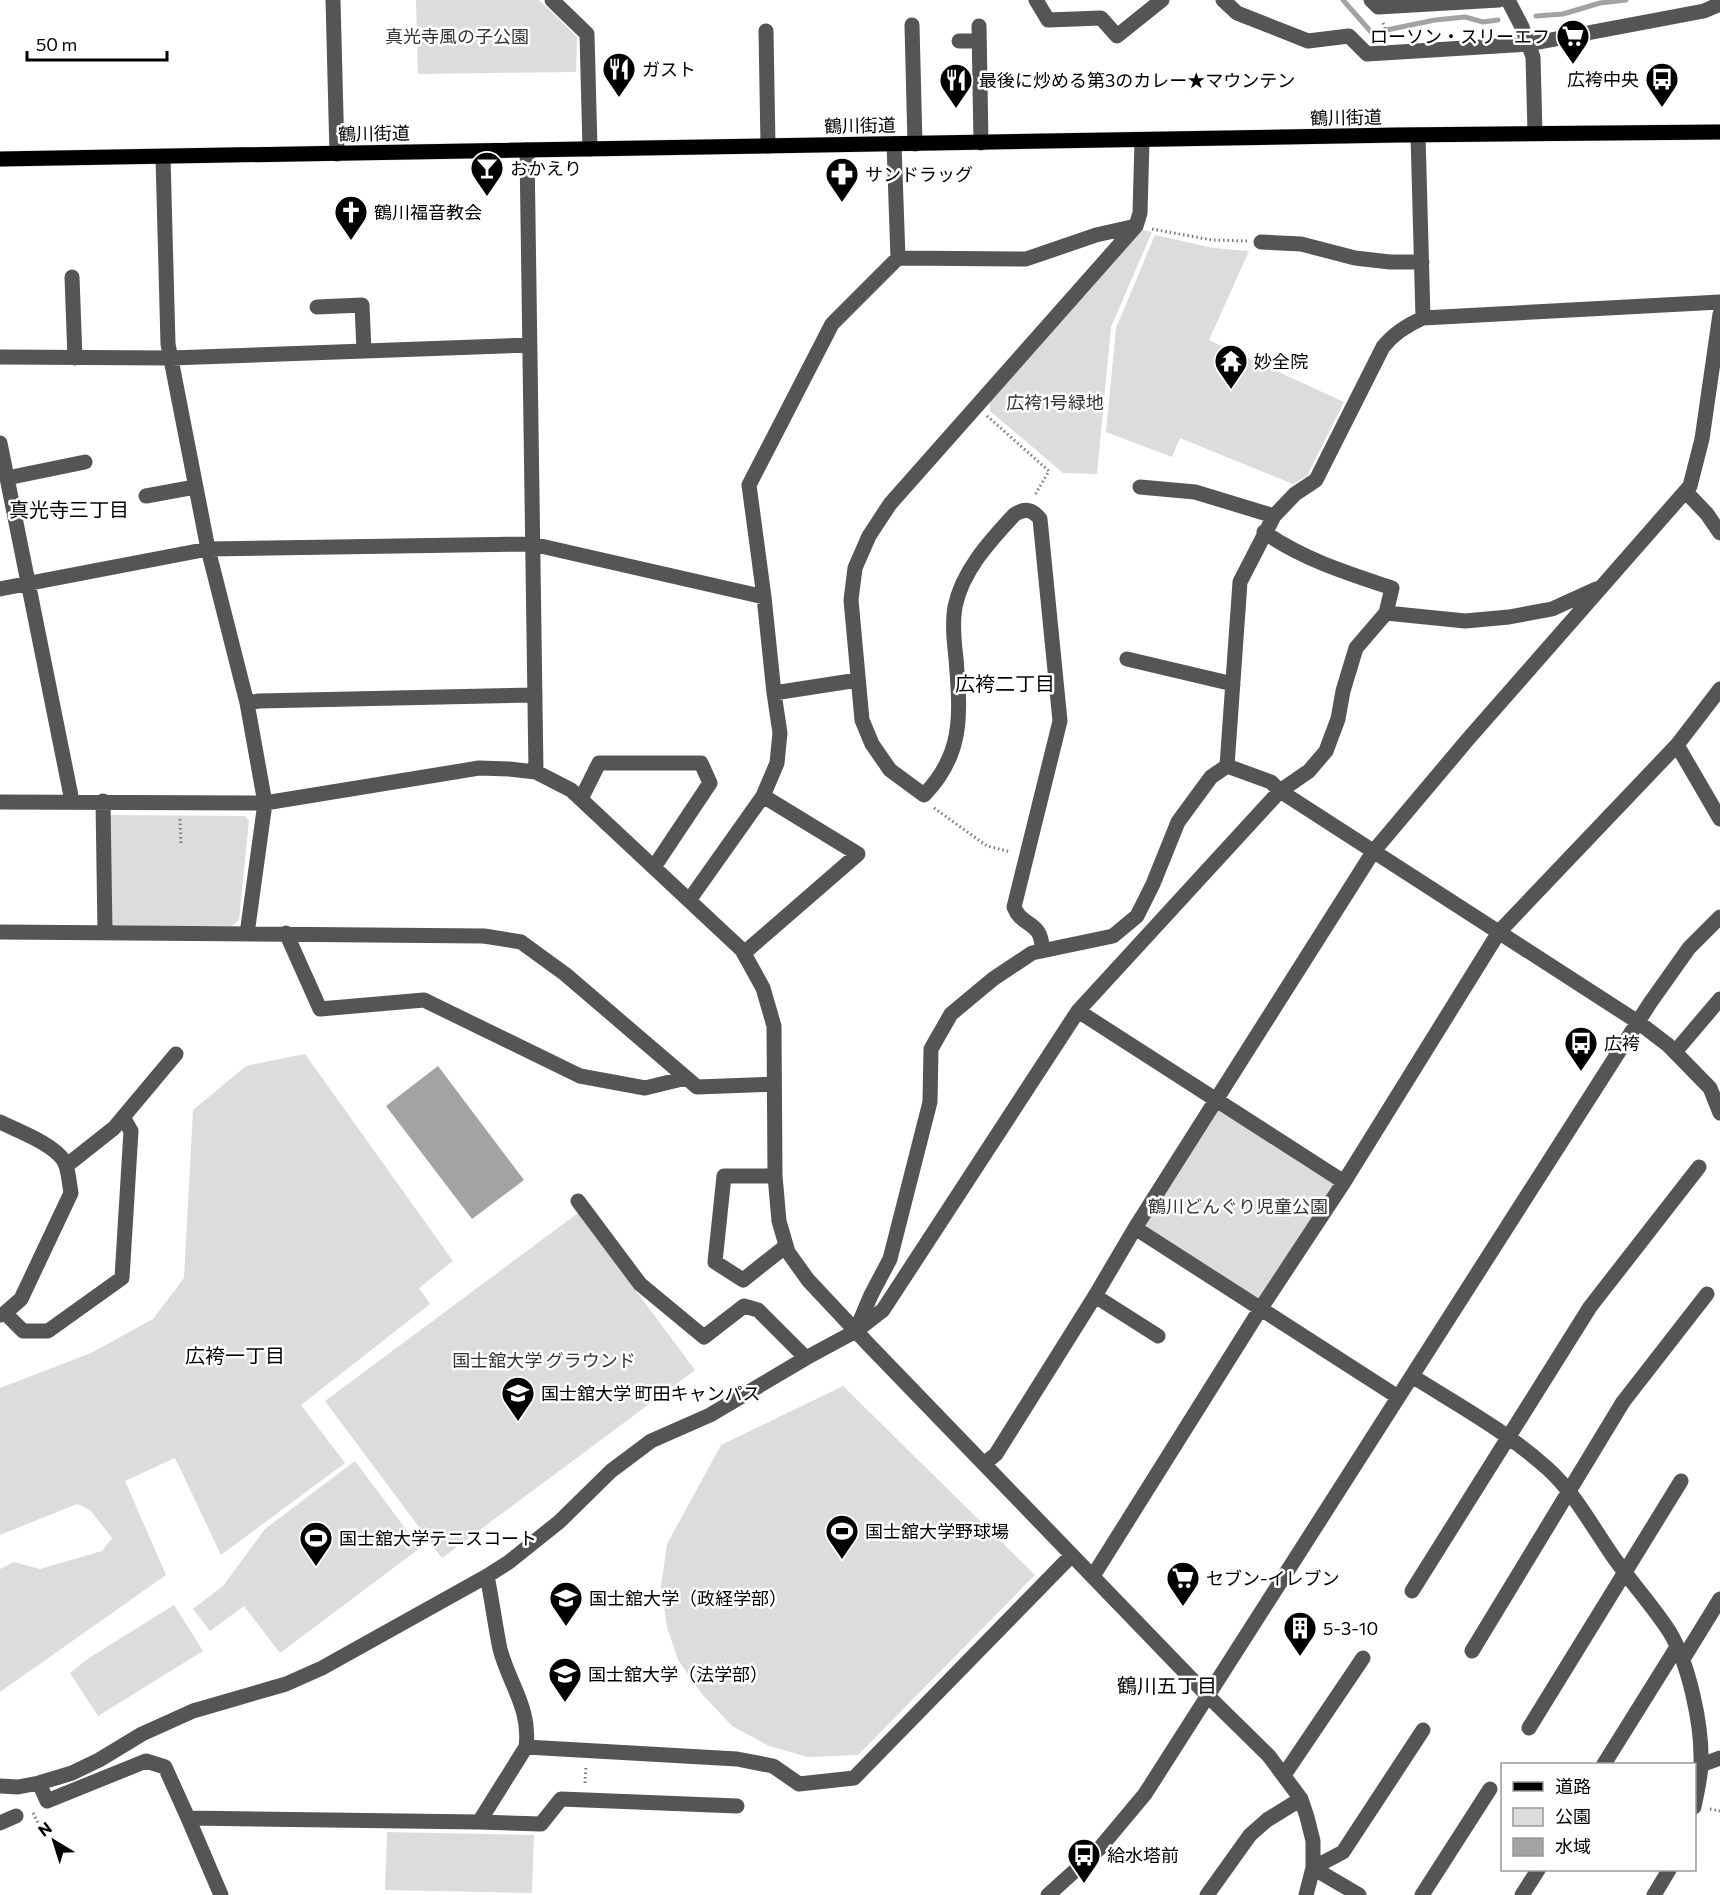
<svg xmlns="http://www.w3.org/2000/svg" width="1720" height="1895" viewBox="0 0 1720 1895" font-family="Commissioner,'Noto Sans JP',sans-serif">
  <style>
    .green { fill: #dcdcdc }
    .water { fill: #a3a3a3 }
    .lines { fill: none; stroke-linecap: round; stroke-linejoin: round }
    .stream { stroke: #a3a3a3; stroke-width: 5 }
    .major-casing { stroke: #dbdbdb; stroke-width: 16 }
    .path { stroke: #777; stroke-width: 3; stroke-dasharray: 1.5 3; stroke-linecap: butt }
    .minor { stroke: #555; stroke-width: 15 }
    .major { stroke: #000; stroke-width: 15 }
    .labels { text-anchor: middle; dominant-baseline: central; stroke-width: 5; stroke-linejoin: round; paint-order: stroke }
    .park-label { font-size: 18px; fill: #333; stroke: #fff }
    .poi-label { font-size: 18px; fill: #000; stroke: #fff; text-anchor: start }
    .street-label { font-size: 18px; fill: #000; stroke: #fff }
    .neighbourhood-label { font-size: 20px; fill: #000; stroke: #fff }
  </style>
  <rect width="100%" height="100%" fill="#fff"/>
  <!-- green -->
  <path class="green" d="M416 0H539L577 37 576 72 418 74Z
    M1142 230 1152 232 1111 327 1097 474 1063 473 990 411V402Z
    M1155 235 1213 248 1249 251 1209 340 1344 402 1307 476 1293 484 1180 438 1172 457 1106 432 1116 328Z
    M108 815 245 816 249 821 239 920 232 926 110 927Z
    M305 1054 453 1261 419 1288 430 1304 301 1405 345 1463 221 1555 175 1458 125 1481 166 1575 0 1692V1569L14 1562 40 1569 102 1551 112 1538 90 1510 77 1504 0 1535V1388L91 1353 153 1319 184 1278 193 1110 246 1066Z
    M1220 1105 1336 1184 1259 1302 1140 1229Z
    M578 1213 695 1370 442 1558 325 1401Z
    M843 1386 1035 1575 858 1755 808 1757 769 1746 732 1726 702 1694 678 1660 667 1627 661 1586 667 1544 721 1445Z
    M355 1461 420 1548 280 1653 244 1606 210 1631 193 1609 223 1586 265 1529Z
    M174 1605 203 1651 98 1716 70 1673 89 1658Z
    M387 1832 534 1835 532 1893 385 1890Z"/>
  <!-- water -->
  <path class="water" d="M438 1066 524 1180 472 1219 386 1106Z"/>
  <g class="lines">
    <!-- stream -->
    <path class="stream" d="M1343 0 1372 33 1435 20 1465 17 1483 22 1498 20
      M1536 16 1563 14 1600 3 1626 0"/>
    <defs>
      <path id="major" d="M0 159 1398 135 1720 132"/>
    </defs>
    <!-- major casing -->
    <use href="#major" class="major-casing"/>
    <!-- path -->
    <path class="path" d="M1383 23 1388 36
      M1152 229 1212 240 1247 241
      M987 416 1049 471 1035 495
      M934 808 987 846 1011 852
      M180 819 181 845
      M585 1783 586 1766
      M1710 1809 1720 1811
      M33 1813 41 1829"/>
    <!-- minor -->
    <path class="minor" d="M333 0 337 154
      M552 0 587 34 590 149
      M1036 0 1048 20 1101 18 1117 36 1162 0
      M1223 0 1237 13 1308 41 1349 36 1367 54 1529 44 1704 11 1720 4
      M1371 0 1378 7 1499 0
      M1508 0 1522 27 1533 57 1535 133
      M912 25 915 144
      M979 26 981 143
      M766 31 768 146
      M959 41H979
      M1418 135 1423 318
      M894 144 898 258
      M527 150 536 772
      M163 157 168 344 208 549 247 703 265 803 247 934
      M1261 242 1301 244 1355 258 1390 262H1422
      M72 277 75 358
      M317 307 362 305 364 351
      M0 357 171 358 530 345
      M0 443 72 801
      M7 478 85 462
      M1140 487 1195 492 1274 516
      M1686 492 1707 514 1720 533
      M146 496 195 487
      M0 589 208 549 532 544 764 597
      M1386 613 1465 621 1509 617 1552 609 1596 589
      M1127 659 1233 684
      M774 693 858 680
      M247 703 259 701 535 695
      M1677 745 1720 819
      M1227 766 1240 582 1274 516 1295 494 1316 480 1383 347C1394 333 1407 325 1423 318L1720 302
      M581 799 599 763H701L710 783 654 867
      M103 801 105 933
      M0 802 265 803 479 768 509 769 536 772 571 790 742 950 763 988 774 1026 775 1176 779 1221 788 1252 808 1280 869 1345 1208 1696 1269 1756 1301 1799 1307 1817 1313 1841V1868L1306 1895
      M690 899 763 796 777 763 780 733 774 693 764 597 749 485 832 324 898 258 1026 259 1096 235 1136 226
      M0 932 484 936 521 942 565 974 697 1087 774 1084
      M286 933 320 1009 424 1000 580 1076 645 1088 686 1078
      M1042 951C1043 920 1022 928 1014 907L1060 721 1040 519C1032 509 1024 508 1014 515 990 541 962 571 955 607 952 623 954 642 956 658 960 712 965 753 924 795L890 770 872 744 862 720 851 600 855 568 869 536 890 504 1136 226 1140 213 1142 141
      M744 953 858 854 763 796
      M1078 1011 1344 1182
      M1675 1052 1720 999
      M0 1122C18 1131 54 1144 64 1161 69 1170 69 1183 71 1193L21 1299 5 1313 0 1315
      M66 1166 114 1128 176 1054
      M775 1176H724L715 1262 743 1280 786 1246
      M578 1201 640 1284 704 1337 744 1306 758 1310 806 1358
      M1135 1228 1398 1397
      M1095 1296 1158 1336
      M5 1313 23 1331H48L122 1278 131 1131 123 1117
      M857 1328 871 1295 890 1259 930 1102 931 1049 951 1014 993 979 1032 953 1113 936 1137 916 1153 884 1178 822 1211 777 1227 766 1271 782 1280 791 1638 1022 1668 1045 1710 1088 1720 1113
      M1412 1376C1458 1405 1506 1431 1547 1468 1573 1491 1592 1526 1612 1555 1630 1581 1652 1605 1669 1631 1689 1663 1702 1725 1701 1762 1701 1777 1697 1792 1694 1807
      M984 1464 996 1454 1095 1296 1135 1228 1373 852 1469 738 1690 486 1702 439 1720 314
      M487 1576C492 1600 495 1625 500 1649 509 1684 531 1708 526 1747
      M1093 1576 1261 1308 1344 1182 1499 932 1677 745 1720 689
      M1412 1591 1590 1307 1699 1167
      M1472 1651 1623 1402 1707 1294
      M1683 1659 1720 1599
      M1529 1728 1681 1481
      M1604 1764 1677 1647
      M1701 1765 1720 1758
      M1284 1775 1363 1658
      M39 1783 47 1801 146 1761 165 1767 188 1818 479 1822 526 1747 737 1759 773 1766 799 1784 854 1778 1072 1555
      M0 1786 18 1787 39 1783 72 1773 99 1760 142 1734 193 1711 286 1684 322 1668 487 1576 509 1562 559 1522 611 1471 651 1441 710 1415 806 1358 856 1331 883 1310 1078 1011 1280 791 1309 771 1326 751 1338 719 1343 691 1356 648 1386 613 1392 588C1347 573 1302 559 1264 532
      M188 1818 221 1895
      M479 1822 541 1824 561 1799 737 1806
      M0 1823 16 1816
      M1313 1868 1343 1852 1423 1730
      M1313 1868 1359 1895
      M1048 1895 1099 1849 1145 1794 1650 1003 1689 948 1720 917
      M1207 1895 1250 1835 1267 1820 1301 1799
      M1422 1895 1490 1789
      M1522 1895 1538 1870
      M1654 1895 1669 1870"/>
    <!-- major -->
    <use href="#major" class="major"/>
  </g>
  <!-- icons -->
  <defs>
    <symbol id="supermarket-pin" viewBox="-11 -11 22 30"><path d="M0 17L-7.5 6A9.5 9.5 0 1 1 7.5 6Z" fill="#000" stroke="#fff"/><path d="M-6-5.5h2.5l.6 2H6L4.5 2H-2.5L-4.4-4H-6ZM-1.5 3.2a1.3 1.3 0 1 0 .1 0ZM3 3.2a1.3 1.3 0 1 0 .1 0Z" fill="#fff"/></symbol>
    <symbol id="restaurant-pin" viewBox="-11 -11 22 30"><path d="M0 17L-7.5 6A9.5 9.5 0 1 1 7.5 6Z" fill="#000" stroke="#fff"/><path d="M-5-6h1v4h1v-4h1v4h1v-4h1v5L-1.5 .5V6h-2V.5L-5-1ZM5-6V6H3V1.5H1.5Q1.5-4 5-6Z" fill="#fff"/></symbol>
    <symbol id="bus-pin" viewBox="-11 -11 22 30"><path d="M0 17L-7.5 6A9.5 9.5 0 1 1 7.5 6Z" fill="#000" stroke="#fff"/><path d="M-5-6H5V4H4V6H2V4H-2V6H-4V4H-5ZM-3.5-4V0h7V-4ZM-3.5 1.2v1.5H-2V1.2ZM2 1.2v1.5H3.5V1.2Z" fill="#fff"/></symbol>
    <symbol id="bar-pin" viewBox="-11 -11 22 30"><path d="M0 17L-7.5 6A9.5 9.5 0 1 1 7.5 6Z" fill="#000" stroke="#fff"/><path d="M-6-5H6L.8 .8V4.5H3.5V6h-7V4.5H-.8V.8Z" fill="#fff"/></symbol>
    <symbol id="pharmacy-pin" viewBox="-11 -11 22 30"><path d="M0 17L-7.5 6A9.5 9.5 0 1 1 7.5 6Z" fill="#000" stroke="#fff"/><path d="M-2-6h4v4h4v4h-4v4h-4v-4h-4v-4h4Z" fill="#fff"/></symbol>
    <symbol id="church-pin" viewBox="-11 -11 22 30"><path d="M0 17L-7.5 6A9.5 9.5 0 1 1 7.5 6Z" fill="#000" stroke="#fff"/><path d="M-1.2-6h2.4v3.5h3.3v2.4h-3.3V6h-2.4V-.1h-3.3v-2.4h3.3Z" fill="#fff"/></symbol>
    <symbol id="temple-pin" viewBox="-11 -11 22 30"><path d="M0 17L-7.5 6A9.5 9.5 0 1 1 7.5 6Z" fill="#000" stroke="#fff"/><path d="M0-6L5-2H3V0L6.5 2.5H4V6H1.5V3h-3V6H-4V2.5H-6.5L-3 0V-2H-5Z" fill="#fff"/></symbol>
    <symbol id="university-pin" viewBox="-11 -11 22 30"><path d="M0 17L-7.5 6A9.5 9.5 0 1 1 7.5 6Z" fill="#000" stroke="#fff"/><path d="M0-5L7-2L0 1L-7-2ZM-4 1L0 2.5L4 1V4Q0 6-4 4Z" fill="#fff"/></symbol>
    <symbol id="stadium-pin" viewBox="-11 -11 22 30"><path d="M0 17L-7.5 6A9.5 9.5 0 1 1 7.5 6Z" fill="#000" stroke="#fff"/><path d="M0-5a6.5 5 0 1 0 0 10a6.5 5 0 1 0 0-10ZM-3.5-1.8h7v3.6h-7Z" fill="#fff"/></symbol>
    <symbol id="building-pin" viewBox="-11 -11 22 30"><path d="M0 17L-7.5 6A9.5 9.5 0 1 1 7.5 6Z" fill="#000" stroke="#fff"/><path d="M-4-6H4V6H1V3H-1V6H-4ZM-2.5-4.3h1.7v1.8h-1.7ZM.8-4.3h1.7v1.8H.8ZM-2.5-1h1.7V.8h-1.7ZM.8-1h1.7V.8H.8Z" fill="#fff"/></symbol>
  </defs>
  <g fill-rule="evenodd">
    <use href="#supermarket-pin" x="1554" y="17" width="38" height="52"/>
    <use href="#restaurant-pin" x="600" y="50" width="38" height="52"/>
    <use href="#bus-pin" x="1643" y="60" width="38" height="52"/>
    <use href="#restaurant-pin" x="937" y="61" width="38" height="52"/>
    <use href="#bar-pin" x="468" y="149" width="38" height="52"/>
    <use href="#pharmacy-pin" x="823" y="155" width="38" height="52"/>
    <use href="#church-pin" x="332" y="193" width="38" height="52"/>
    <use href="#temple-pin" x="1212" y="342" width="38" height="52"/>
    <use href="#bus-pin" x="1562" y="1024" width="38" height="52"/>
    <use href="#university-pin" x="499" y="1374" width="38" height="52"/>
    <use href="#stadium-pin" x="823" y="1512" width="38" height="52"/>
    <use href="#stadium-pin" x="297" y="1519" width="38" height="52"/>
    <use href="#supermarket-pin" x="1164" y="1559" width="38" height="52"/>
    <use href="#university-pin" x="547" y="1579" width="38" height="52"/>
    <use href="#building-pin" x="1281" y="1609" width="38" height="52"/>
    <use href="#university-pin" x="546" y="1655" width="38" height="52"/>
    <use href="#bus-pin" x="1065" y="1836" width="38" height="52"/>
  </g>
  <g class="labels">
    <!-- park labels -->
    <g class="park-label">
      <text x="457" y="36">真光寺風の子公園</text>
      <text x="1055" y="402">広袴1号緑地</text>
      <text x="1238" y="1206">鶴川どんぐり児童公園</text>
      <text x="544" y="1360">国士舘大学 グラウンド</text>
    </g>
    <!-- poi labels -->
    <g class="poi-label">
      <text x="1550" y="36" text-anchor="end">ローソン・スリーエフ</text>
      <text x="642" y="69">ガスト</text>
      <text x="1639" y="79" text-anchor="end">広袴中央</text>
      <text x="979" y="80">最後に炒める第3のカレー★マウンテン</text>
      <text x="510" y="168">おかえり</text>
      <text x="865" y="174">サンドラッグ</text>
      <text x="374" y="212">鶴川福音教会</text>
      <text x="1254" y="361">妙全院</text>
      <text x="1604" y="1043">広袴</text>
      <text x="541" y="1393">国士舘大学 町田キャンパス</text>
      <text x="865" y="1531">国士舘大学野球場</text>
      <text x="339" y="1538">国士舘大学テニスコート</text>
      <text x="1206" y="1578">セブン-イレブン</text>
      <text x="589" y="1598">国士舘大学（政経学部）</text>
      <text x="1323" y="1628">5-3-10</text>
      <text x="588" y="1674">国士舘大学（法学部）</text>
      <text x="1107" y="1855">給水塔前</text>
    </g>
    <!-- street labels -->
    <g class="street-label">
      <text transform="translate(1346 117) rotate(-1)">鶴川街道</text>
      <text transform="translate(860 125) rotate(-1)">鶴川街道</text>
      <text transform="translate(374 133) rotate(-1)">鶴川街道</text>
    </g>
    <!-- neighbourhood labels -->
    <g class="neighbourhood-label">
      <text x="69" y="509">真光寺三丁目</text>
      <text x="1005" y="683">広袴二丁目</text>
      <text x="235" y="1355">広袴一丁目</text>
      <text x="1167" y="1685">鶴川五丁目</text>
    </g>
  </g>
  <!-- legend -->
  <rect x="1501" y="1763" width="195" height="108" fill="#ffffff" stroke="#999999" stroke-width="1.5"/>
  <rect x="1513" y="1782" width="30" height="9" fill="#000000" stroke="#999999" stroke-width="1.5"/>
  <text x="1555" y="1793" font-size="18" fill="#000000">道路</text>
  <rect x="1513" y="1808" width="30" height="18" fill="#dcdcdc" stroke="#999999" stroke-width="1.5"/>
  <text x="1555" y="1823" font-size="18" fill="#000000">公園</text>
  <rect x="1513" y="1838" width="30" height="18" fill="#a3a3a3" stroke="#999999" stroke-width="1.5"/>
  <text x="1555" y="1853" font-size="18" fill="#000000">水域</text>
  <!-- north arrow -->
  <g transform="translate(54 1841) rotate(322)" stroke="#ffffff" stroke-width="4.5" paint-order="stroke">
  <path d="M0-4.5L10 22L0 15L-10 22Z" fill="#000000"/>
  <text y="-9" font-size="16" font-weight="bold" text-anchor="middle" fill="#000000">N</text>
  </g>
  <!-- scale -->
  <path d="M27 51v9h140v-9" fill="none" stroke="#000000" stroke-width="3"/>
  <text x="36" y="51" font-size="18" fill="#000000" stroke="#ffffff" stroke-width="4.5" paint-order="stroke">50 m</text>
</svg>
